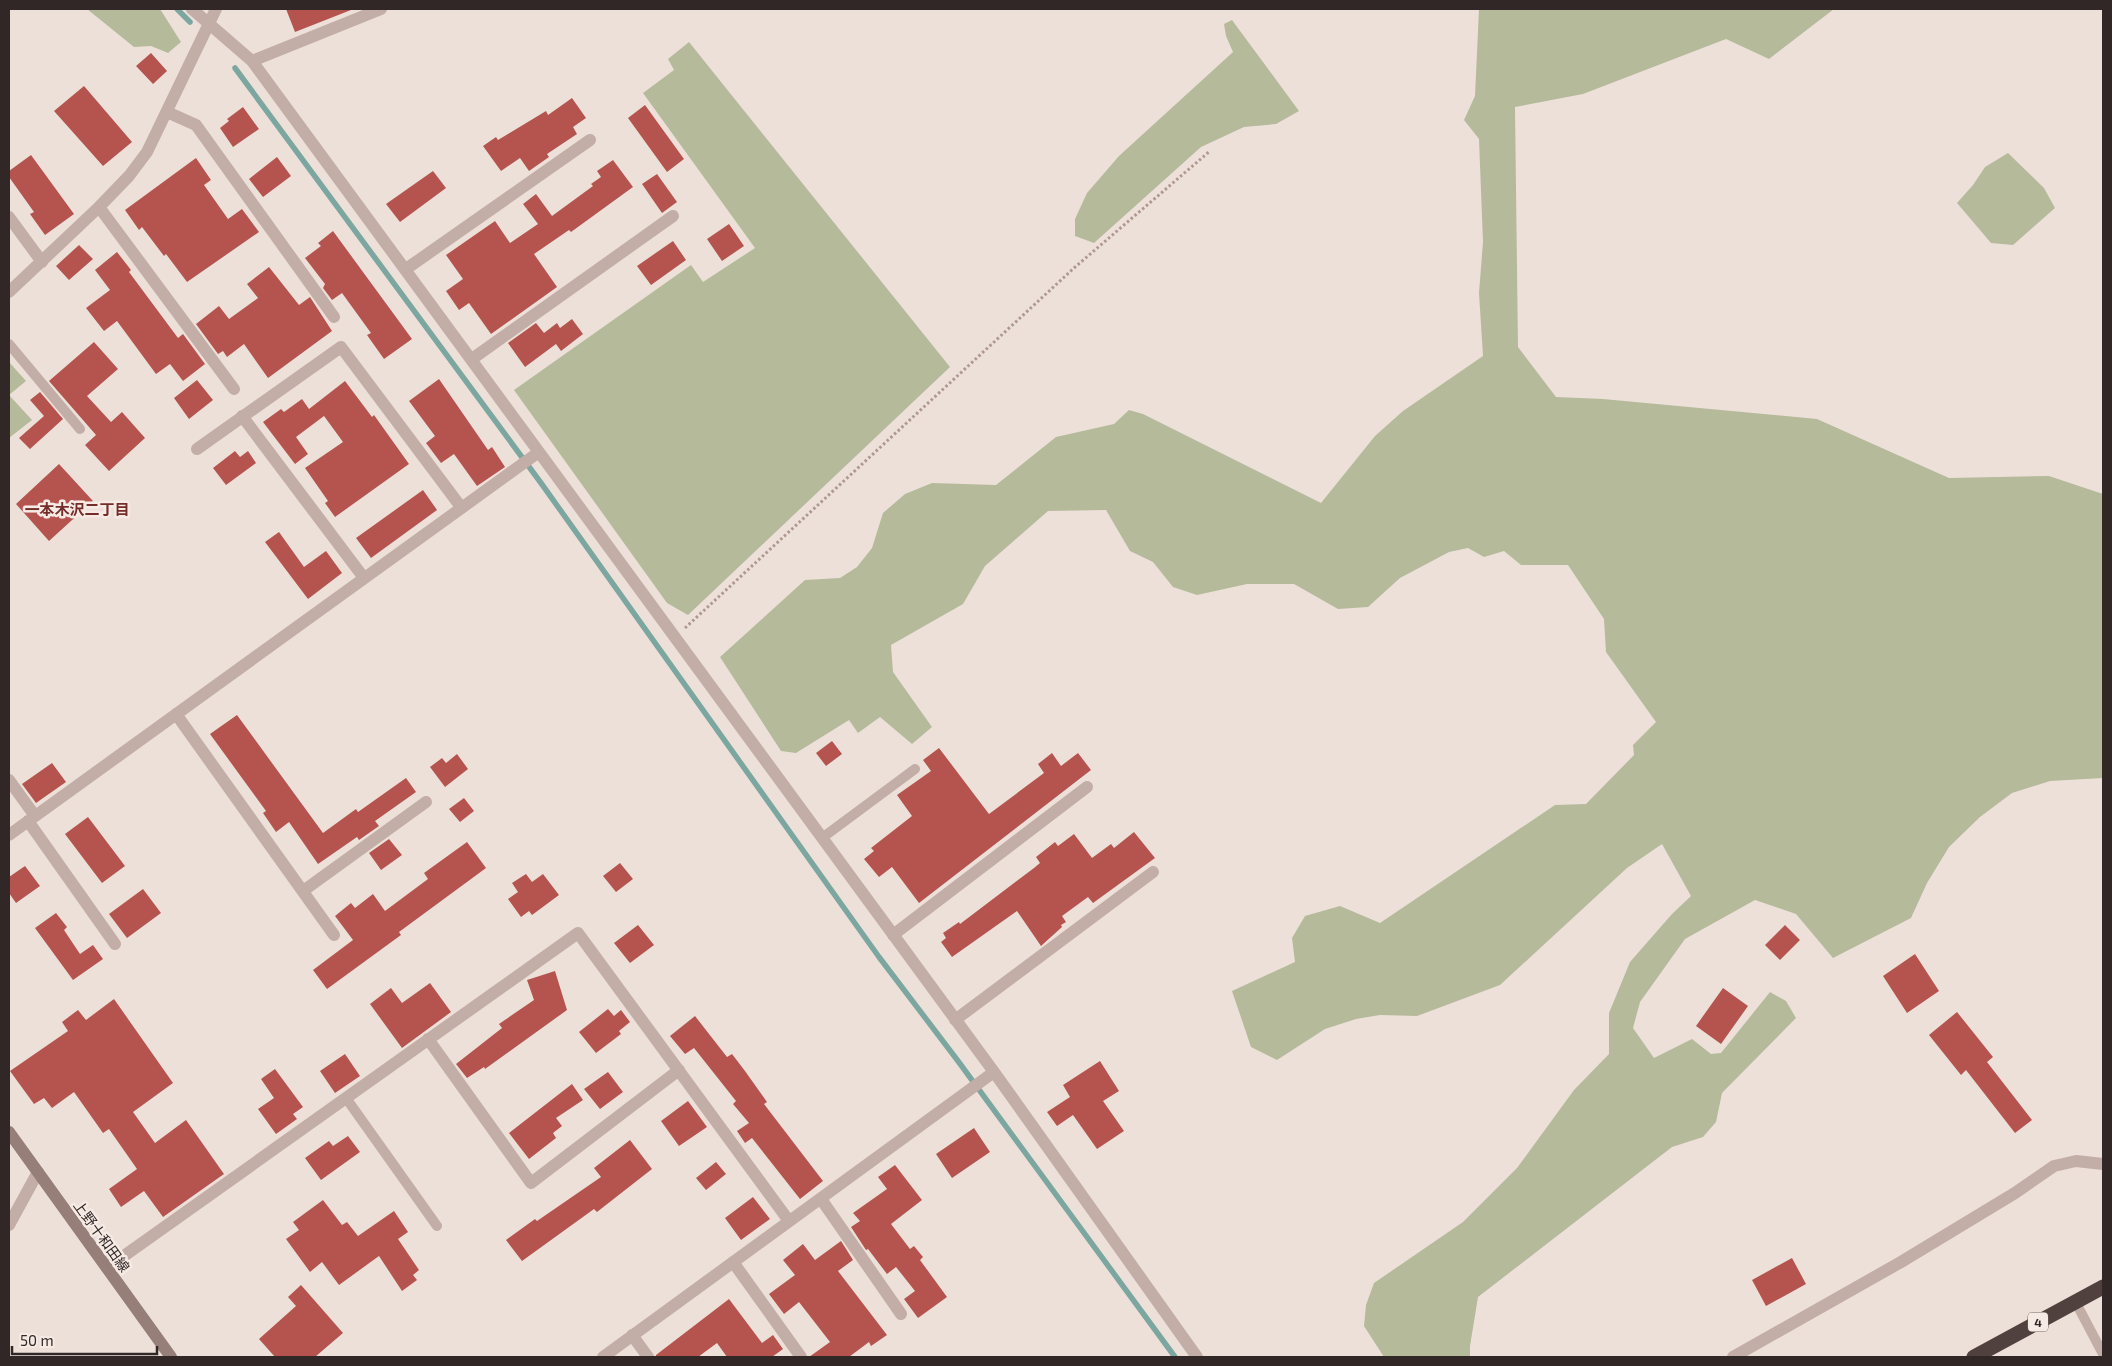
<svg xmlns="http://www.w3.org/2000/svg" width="2112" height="1366" viewBox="0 0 2112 1366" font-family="'Exo 2','Noto Sans JP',sans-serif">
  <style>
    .green { fill: #b5ba9b }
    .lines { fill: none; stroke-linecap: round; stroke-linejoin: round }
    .stream { stroke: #7ca6a0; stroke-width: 5.5 }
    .building { fill: #b5544f }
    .path { stroke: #af9891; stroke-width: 3; stroke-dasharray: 2.5 2.5; stroke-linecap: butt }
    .lane { stroke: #c3aea7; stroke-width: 10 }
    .street { stroke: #c3aea7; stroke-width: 12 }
    .secondary { stroke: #967e79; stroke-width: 12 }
    .highway { stroke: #51413e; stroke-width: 15 }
    .labels { text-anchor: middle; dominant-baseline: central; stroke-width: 5; stroke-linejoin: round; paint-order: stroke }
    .shield { fill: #f6eae4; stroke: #6c625f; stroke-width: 1 }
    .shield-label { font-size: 12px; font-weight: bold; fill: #312726 }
    .street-label { font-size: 14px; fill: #312726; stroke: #f6eae4 }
    .neighbourhood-label { font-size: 15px; font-weight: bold; fill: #752d2a; stroke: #f6eae4 }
  </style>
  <rect width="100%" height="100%" fill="#ede0d9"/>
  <!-- green -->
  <path class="green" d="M87 9H160L181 42 168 53 151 46 134 47Z
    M1479 9H1834L1769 59 1726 39 1583 94 1515 107 1518 347 1556 397 1603 399 1817 419 1949 478 2049 476 2103 494V778L2050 781 2012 793 1980 817 1949 847 1927 883 1911 918 1833 958 1796 914 1755 900 1685 939 1640 1002 1633 1028 1654 1058 1692 1039 1711 1054 1721 1053 1770 992 1786 1001 1796 1018 1722 1093 1716 1122 1703 1137 1672 1147 1478 1297 1470 1346V1357H1384L1364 1326 1366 1305 1374 1283 1463 1222 1517 1168 1574 1090 1609 1054V1013L1630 962 1672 914 1691 896 1662 844 1627 868 1500 985 1417 1016 1380 1015 1356 1019 1325 1029 1277 1060 1251 1047 1232 991 1295 962 1292 938 1305 916 1340 906 1380 923 1555 805 1586 804 1634 755 1633 745 1656 722 1606 652 1604 619 1568 565H1521L1504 551 1484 557 1468 548 1449 552 1400 578 1368 607 1338 609 1294 584H1247L1197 595 1173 587 1153 562 1130 551 1106 510 1048 511 985 566 963 604 891 645 893 672 932 727 912 744 880 717 858 733 849 720 796 753 781 751 720 657 805 580 840 578 857 567 872 548 883 513 905 494 932 483 996 485 1056 437 1114 424 1129 410 1143 414 1321 503 1375 436 1403 411 1483 356 1479 293 1483 242 1479 139 1464 120 1475 96Z
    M1232 20 1299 111 1276 124 1244 127 1201 147 1094 243 1075 236V219L1087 193 1119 156 1233 52 1226 36 1224 24Z
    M689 42 950 367 688 615 667 603 514 390 691 265 703 282 755 248 643 93 674 70 668 59Z
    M2008 153 2044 188 2055 208 2013 245 1991 243 1957 203 1973 185 1985 167Z
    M9 362 26 381 9 395 32 420 9 438Z"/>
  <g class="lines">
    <!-- stream -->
    <path class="stream" d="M177 9 190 22
      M235 68 541 483 879 957 958 1061 1175 1357"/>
  </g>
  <!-- building -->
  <path class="building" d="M286 9H351V10L295 32Z
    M151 53 167 71 153 84 136 66Z
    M84 86 132 142 103 166 54 111Z
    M572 98 586 118 573 127 577 134 547 154 549 157 529 171 520 158 501 171 483 146 496 137 498 140 546 111 548 115Z
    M645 105 684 159 667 172 628 118Z
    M243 107 259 129 233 147 220 128 229 121 227 119Z
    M31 155 74 214 45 235 30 214 34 212 9 177V171Z
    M277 157 291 176 263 197 249 179Z
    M196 158 211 180 204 185 228 219 242 209 259 232 187 282 166 254 164 256 142 227 139 230 125 210Z
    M613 160 633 187 571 232 569 230 534 254 557 287 491 334 469 303 459 310 446 291 463 279 446 255 495 221 510 243 538 224 523 204 536 194 552 216 593 186 591 184 601 177 597 171Z
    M433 171 446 188 400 222 386 204Z
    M657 174 677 202 662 213 642 184Z
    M729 224 744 246 722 261 707 239Z
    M333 231 412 339 384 359 367 335 371 333 342 293 332 300 323 288 325 284 305 258 321 246 318 243Z
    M673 241 686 260 651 285 637 266Z
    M79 245 93 259 69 280 56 266Z
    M117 252 131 270 129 272 178 338 183 334 205 364 183 381 170 364 156 374 117 321 104 331 86 308 110 290 95 270Z
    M269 267 299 305 310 297 332 331 268 378 244 344 227 357 223 351 218 354 196 324 219 306 229 319 258 298 247 284Z
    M572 319 583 334 561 351 556 344 525 367 508 343 536 323 544 333 557 323 560 328Z
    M94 342 118 369 87 396 111 422 122 412 145 438 109 471 85 445 96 435 49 381Z
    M439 379 488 450 492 447 505 467 477 486 454 454 441 463 426 443 435 436 409 401Z
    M197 380 213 400 189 419 174 398Z
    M345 381 372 417 374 415 409 464 335 517 325 503 328 501 305 468 343 442 324 416 296 437 308 454 295 464 263 422 281 409 284 412 302 399 309 409Z
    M40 392 63 419 30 449 19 438 44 416 30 400Z
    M235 451 240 457 248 451 256 463 226 485 213 468Z
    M59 464 93 501 49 541 16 504Z
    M423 490 437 510 371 558 356 538Z
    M279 532 304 567 326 551 342 573 308 599 265 542Z
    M237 715 323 833 356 809 358 812 406 778 416 792 375 821 379 826 359 840 357 837 318 864 289 822 276 832 263 813 266 811 210 734Z
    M832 741 842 754 826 766 816 753Z
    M939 748 989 814 1044 773 1038 764 1052 753 1061 766 1078 753 1091 770 919 903 892 867 879 877 864 859 874 851 871 848 912 816 897 795 931 771 923 760Z
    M457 754 468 769 445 787 430 767 442 758 446 763Z
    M52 763 66 782 36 803 22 784Z
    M464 798 474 811 460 822 449 809Z
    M88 817 125 866 102 883 65 834Z
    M1134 832 1155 858 1093 903 1088 897 1062 916 1066 922 1061 925 1062 927 1041 946 1017 911 952 957 941 942 946 938 943 933 959 922 960 924 1034 868 1040 863 1036 857 1055 842 1058 846 1074 834 1092 858 1111 844 1114 848Z
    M389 839 402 855 381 870 369 853Z
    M467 842 486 868 399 932 401 935 327 989 313 970 353 940 335 916 351 903 355 908 373 894 385 911 428 879 424 873Z
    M620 863 633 879 616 892 603 876Z
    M25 866 40 886 16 903 9 893V877Z
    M526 874 532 882 543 874 559 895 532 915 529 911 521 917 508 899 518 892 512 883Z
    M143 889 161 913 127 938 109 914Z
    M56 913 67 927 64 930 80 954 93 945 103 959 73 980 35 928Z
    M638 925 654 945 630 963 614 943Z
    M1785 925 1800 940 1780 960 1765 945Z
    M1915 954 1939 991 1907 1013 1883 976Z
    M555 971 567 1010 485 1069 484 1067 467 1078 456 1064 502 1028 499 1024 534 1000 527 980Z
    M430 983 451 1012 402 1048 370 1004 391 988 402 1003Z
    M1723 988 1748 1006 1721 1044 1696 1026Z
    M114 999 173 1083 133 1112 155 1143 186 1120 224 1174 163 1217 144 1191 121 1207 109 1189 137 1169 109 1129 103 1133 74 1092 52 1108 44 1098 34 1104 10 1071 68 1031 62 1022 78 1010 86 1020Z
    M608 1009 614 1016 621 1010 630 1022 619 1031 621 1034 596 1053 579 1032Z
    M1957 1012 1993 1057 1987 1062 2032 1120 2015 1133 1966 1070 1961 1075 1929 1035Z
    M695 1016 727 1057 732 1054 745 1071 767 1102 764 1104 823 1181 800 1199 752 1138 745 1143 737 1131 749 1123 733 1104 736 1101 694 1048 685 1054 670 1036Z
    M345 1054 360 1076 335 1093 320 1071Z
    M1100 1061 1119 1091 1103 1101 1124 1131 1097 1149 1073 1115 1057 1126 1047 1112 1070 1097 1063 1085Z
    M275 1069 303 1107 293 1114 297 1119 276 1134 258 1109 274 1098 261 1079Z
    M608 1072 623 1092 600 1109 584 1089Z
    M572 1084 583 1100 556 1118 562 1126 553 1133 556 1138 529 1159 509 1133Z
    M688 1101 707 1127 679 1146 661 1121Z
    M974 1128 990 1152 952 1178 936 1154Z
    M348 1136 360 1152 321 1180 305 1158 329 1141 333 1146Z
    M630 1140 652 1169 597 1212 594 1209 522 1261 506 1240 535 1219 537 1221 601 1177 594 1168Z
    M716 1162 726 1174 706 1190 696 1178Z
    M895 1165 922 1200 891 1224 910 1249 914 1246 923 1257 920 1260 947 1297 918 1318 904 1299 915 1291 896 1267 887 1274 868 1249 866 1250 851 1227 860 1221 853 1213 887 1189 878 1177Z
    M753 1197 770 1219 741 1240 725 1218Z
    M323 1200 342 1225 347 1222 358 1236 394 1211 408 1232 398 1239 419 1270 413 1275 417 1280 402 1291 379 1256 339 1285 322 1262 310 1272 286 1239 299 1230 293 1222Z
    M841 1241 853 1260 838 1271 887 1335 871 1346 869 1342 849 1357H809L830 1342 799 1302 784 1314 769 1294 795 1275 783 1260 803 1244 815 1260Z
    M1792 1258 1806 1284 1766 1306 1752 1280Z
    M301 1285 343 1333 315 1357H275L259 1339 296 1306 288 1297Z
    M729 1299 762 1343 773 1335 783 1349 772 1357H727L717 1343 698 1357H656V1355Z"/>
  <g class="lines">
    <!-- path -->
    <path class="path" d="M685 628 1074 268 1210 151"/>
    <!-- lane -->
    <path class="lane" d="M9 344 80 429
      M822 838 915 769
      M346 1098 437 1226
      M2075 1301 2103 1354"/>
    <!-- street -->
    <path class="street" d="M192 9 252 61 994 1072 1197 1357
      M252 61 381 9
      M167 112 196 125 334 317
      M99 207 234 389
      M9 217 42 262
      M406 269 590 140
      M9 292 99 207 129 176 147 152 216 9
      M472 359 673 216
      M242 416 364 578
      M197 449 341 347 461 507
      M176 714 334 935
      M9 780 35 816
      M28 821 115 944
      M9 835 539 452
      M303 891 426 802
      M893 935 1087 787
      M955 1020 1153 872
      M428 1039 531 1183 679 1070
      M821 1199 901 1314
      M9 1225 38 1172
      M733 1262 801 1357
      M107 1268 578 933 789 1221
      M632 1335 648 1357
      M603 1357 994 1072
      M1733 1357 1901 1262 2015 1193 2054 1166 2076 1161 2103 1164"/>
    <!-- secondary -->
    <path class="secondary" d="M9 1132 171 1357"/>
    <!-- highway -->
    <path class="highway" d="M1974 1357 2103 1287"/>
  </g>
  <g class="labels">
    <!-- shield labels -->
    <rect class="shield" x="2028" y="1312.5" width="20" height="19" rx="4"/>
    <g class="shield-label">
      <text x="2038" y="1322">4</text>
    </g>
    <!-- street labels -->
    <g class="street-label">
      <text transform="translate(102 1236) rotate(54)">上野十和田線</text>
    </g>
    <!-- neighbourhood labels -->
    <g class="neighbourhood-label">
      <text x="77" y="509">一本木沢二丁目</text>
    </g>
  </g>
  <!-- border -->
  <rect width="2112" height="1366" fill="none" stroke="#312726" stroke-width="20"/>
  <!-- scale -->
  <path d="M12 1346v8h145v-8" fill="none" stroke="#312726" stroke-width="2.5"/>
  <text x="20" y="1346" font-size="15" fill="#312726" stroke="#f6eae4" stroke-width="4" paint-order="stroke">50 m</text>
</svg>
